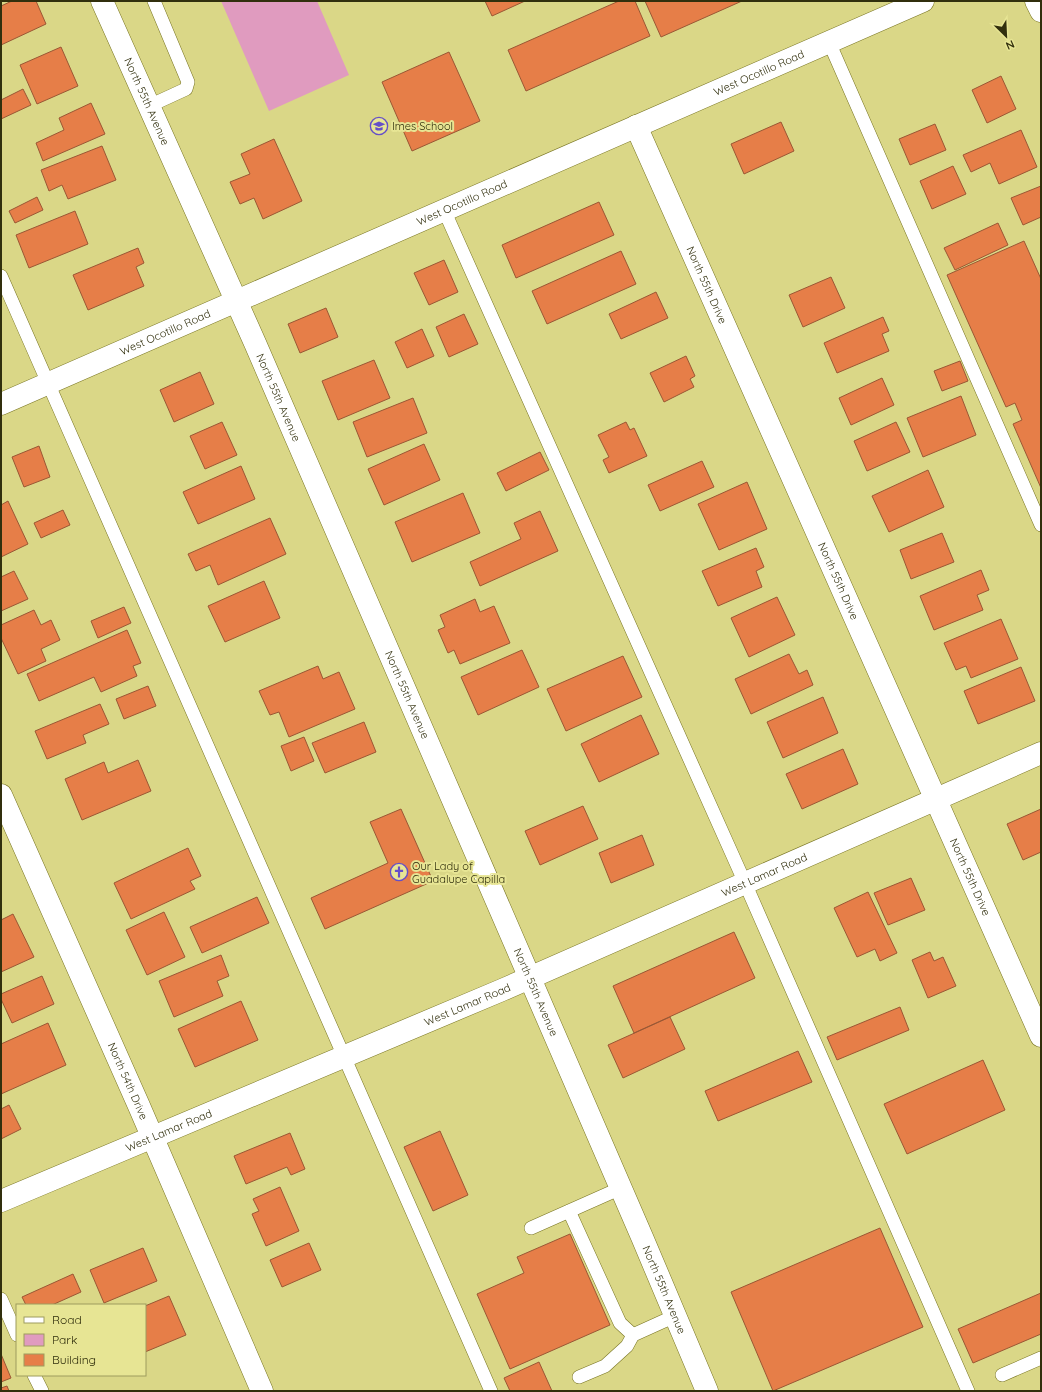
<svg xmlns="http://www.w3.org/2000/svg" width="1042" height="1392" viewBox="0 0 1042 1392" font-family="Quicksand,sans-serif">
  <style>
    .green { fill: #e09bbf }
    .building { fill: #e67e48; stroke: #9a5734 }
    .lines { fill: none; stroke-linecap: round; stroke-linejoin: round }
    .lane-casing { stroke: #787421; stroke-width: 14 }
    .street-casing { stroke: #787421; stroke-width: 23 }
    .secondary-casing { stroke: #787421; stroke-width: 23 }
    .lane { stroke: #fff; stroke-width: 13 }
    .street { stroke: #fff; stroke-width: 22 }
    .secondary { stroke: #fff; stroke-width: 22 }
    .labels { text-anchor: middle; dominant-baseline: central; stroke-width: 4; stroke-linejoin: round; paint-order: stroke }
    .street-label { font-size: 11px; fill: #312f0d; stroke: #e7e594 }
    .poi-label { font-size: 11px; fill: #312f0d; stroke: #e7e594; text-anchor: start }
  </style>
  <rect width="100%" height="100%" fill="#dad787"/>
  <!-- green -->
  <path class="green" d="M221 1H317L349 75 269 111Z"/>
  <!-- building -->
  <path class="building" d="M12 1H36L46 24 1 45V6Z
    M485 1H525L492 16Z
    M619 1H635L650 36 526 91 508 50Z
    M645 1H742L661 37Z
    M61 47 78 86 37 104 20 65Z
    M449 52 480 121 412 151 382 82Z
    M1001 76 1016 109 987 123 972 90Z
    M23 89 31 105 1 119V100Z
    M91 103 105 134 43 161 36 143 64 130 59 118Z
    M781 122 794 151 744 174 731 144Z
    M935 124 946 150 910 165 899 139Z
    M1021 130 1037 167 999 184 990 163 971 172 963 155Z
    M274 139 302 201 263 219 254 198 240 204 230 182 250 174 241 154Z
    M102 146 116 180 68 199 62 185 49 191 41 170Z
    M953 166 966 194 932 209 920 181Z
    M1041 186V217L1023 225 1011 198Z
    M37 197 43 210 15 223 9 211Z
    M599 202 614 235 516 278 502 245Z
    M75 211 88 244 29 268 16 235Z
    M998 223 1008 245 955 270 944 248Z
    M1024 241 1041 279V488L1013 424 1022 420 1015 403 1006 407 947 275Z
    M138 248 144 263 136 267 144 286 88 310 73 275Z
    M621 251 636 284 547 324 532 291Z
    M444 260 458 292 429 305 414 273Z
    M831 277 845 308 803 327 789 295Z
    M656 292 668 318 621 339 609 314Z
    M326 308 338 337 300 353 288 324Z
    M464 314 478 344 449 357 436 327Z
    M883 317 889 331 882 334 889 351 837 373 824 343Z
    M422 329 434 356 407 368 395 342Z
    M686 356 695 376 690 379 694 387 664 402 650 373Z
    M374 360 390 398 338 420 322 381Z
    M960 361 968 381 942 391 934 371Z
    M200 372 214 404 174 422 160 390Z
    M882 378 894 405 851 425 839 398Z
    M961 396 976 435 923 457 907 418Z
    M413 398 427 433 367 457 353 422Z
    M222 422 237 455 205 469 190 436Z
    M626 422 630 430 634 428 647 456 609 473 603 460 609 457 598 435Z
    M896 422 910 452 867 471 854 441Z
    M424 444 440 480 384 505 368 469Z
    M39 446 50 477 24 487 12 457Z
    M540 452 549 470 506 491 497 473Z
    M702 461 714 487 660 511 648 485Z
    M241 466 255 499 198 524 183 492Z
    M928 470 944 507 889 532 872 496Z
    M747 482 767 529 719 550 698 504Z
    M463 493 480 533 412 562 395 522Z
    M8 501 28 544 1 557V505Z
    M63 510 70 525 41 538 34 523Z
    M540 511 558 551 480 586 470 562 521 539 514 523Z
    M270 518 286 554 218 585 210 565 196 571 188 554Z
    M942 533 954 562 911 579 900 550Z
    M756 548 764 567 756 571 762 587 718 606 702 571Z
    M981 570 989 590 977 595 983 610 934 630 920 596Z
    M14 571 28 599 1 611V577Z
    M264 581 280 618 225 642 208 606Z
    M777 597 795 635 749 657 731 618Z
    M475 599 480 612 494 606 510 643 460 664 454 650 448 653 438 630 445 627 440 615Z
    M124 607 131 623 98 638 91 621Z
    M34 610 41 625 51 620 60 640 41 649 46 661 18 674 1 638V625Z
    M1001 619 1018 659 971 678 966 666 956 670 944 643Z
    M127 630 141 663 133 666 137 676 101 692 94 677 39 701 27 674Z
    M522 650 539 687 478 715 461 677Z
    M789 654 799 674 807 670 813 685 751 714 735 679Z
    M623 656 642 697 566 731 547 689Z
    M318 666 323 679 339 672 355 709 289 737 279 712 270 715 259 691Z
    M1021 667 1035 701 978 724 964 691Z
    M148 686 156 706 124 719 116 699Z
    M823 697 838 733 783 758 767 722Z
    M100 704 109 724 83 735 86 743 47 759 35 731Z
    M641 715 659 754 599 782 581 744Z
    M364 722 376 752 325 773 312 743Z
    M304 737 314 761 291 771 281 746Z
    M843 749 858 784 802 809 786 774Z
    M138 760 151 791 82 820 65 779 104 762 108 773Z
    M583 806 598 839 540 865 525 831Z
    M401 809 433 881 325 929 311 898 388 863 370 822Z
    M1041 809V852L1023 860 1007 824Z
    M642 835 654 865 611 883 599 853Z
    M188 848 201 876 190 881 195 889 131 919 114 883Z
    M911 878 925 910 888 925 874 893Z
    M868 892 897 953 880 961 875 949 857 957 834 908Z
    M257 897 269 923 202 953 190 927Z
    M164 912 185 957 147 975 126 930Z
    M13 914 34 957 1 972V920Z
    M734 932 755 978 634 1033 613 986Z
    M930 952 934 961 943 957 956 986 928 998 912 960Z
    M221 955 229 976 217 981 223 996 174 1017 159 981Z
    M42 976 54 1004 12 1023 1 999V994Z
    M241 1001 258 1040 195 1067 178 1029Z
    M900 1007 909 1030 837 1060 827 1037Z
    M670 1017 685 1049 623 1078 608 1045Z
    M48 1023 66 1065 1 1094V1044Z
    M798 1051 812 1082 718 1121 705 1091Z
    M983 1060 1005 1110 907 1154 884 1104Z
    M9 1105 21 1129 1 1139V1109Z
    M440 1131 468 1195 433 1211 404 1147Z
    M290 1133 305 1169 291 1175 287 1167 246 1184 234 1156Z
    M280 1187 299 1231 266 1246 252 1214 259 1211 253 1199Z
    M880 1228 923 1327 773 1391 731 1292Z
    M570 1234 610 1325 510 1369 477 1294 524 1273 517 1257Z
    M309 1243 321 1270 282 1287 270 1260Z
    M143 1248 157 1281 104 1303 90 1270Z
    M73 1274 81 1292 52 1305H26L22 1297Z
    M1041 1293V1334L973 1363 958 1329Z
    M169 1296 186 1335 145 1352V1306Z
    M1 1354 11 1378 1 1382Z
    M539 1362 552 1391H510L504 1378Z
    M7 1386 9 1391H1V1388Z"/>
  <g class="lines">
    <defs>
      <path id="lane" d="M829 42 1041 525
        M149 106 186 89 188 82 154 1
        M444 210 745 883 968 1391
        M1 276 491 1391
        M569 1211 620 1323 633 1335
        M531 1228 621 1188
        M1 1299 17 1335
        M34 1375 42 1391
        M1002 1375 1041 1358
        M579 1377 605 1366 627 1346 633 1335 675 1316"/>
      <g id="street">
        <path d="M1036 1 1041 11"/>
        <path id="s1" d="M636 126 1041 1036"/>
        <path id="s2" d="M1 404 923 1"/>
        <path id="s3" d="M1 795 139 1106 262 1391"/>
        <path id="s4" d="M1 1201 502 990 1041 753"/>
      </g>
      <g id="secondary">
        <path id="s5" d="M102 1 255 343 642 1237 707 1391"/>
      </g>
    </defs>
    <!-- lane casing -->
    <use href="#lane" class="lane-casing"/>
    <!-- street casing -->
    <use href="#street" class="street-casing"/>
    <!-- secondary casing -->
    <use href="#secondary" class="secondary-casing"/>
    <!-- lane -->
    <use href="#lane" class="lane"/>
    <!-- street -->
    <use href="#street" class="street"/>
    <!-- secondary -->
    <use href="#secondary" class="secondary"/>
  </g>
  <!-- icons -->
  <defs>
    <symbol id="school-ring" viewBox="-11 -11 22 22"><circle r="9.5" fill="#e7e594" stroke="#654fc8" stroke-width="1.5"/><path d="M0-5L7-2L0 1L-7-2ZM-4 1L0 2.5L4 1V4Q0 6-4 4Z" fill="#654fc8"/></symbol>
    <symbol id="church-ring" viewBox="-11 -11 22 22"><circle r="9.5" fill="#e7e594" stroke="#654fc8" stroke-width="1.5"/><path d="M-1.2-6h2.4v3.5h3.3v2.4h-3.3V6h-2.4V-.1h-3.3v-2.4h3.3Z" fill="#654fc8"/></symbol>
  </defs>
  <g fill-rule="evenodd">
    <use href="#school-ring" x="369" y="116" width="20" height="20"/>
    <use href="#church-ring" x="389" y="862" width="20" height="20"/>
  </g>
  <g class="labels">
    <!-- street labels -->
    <g class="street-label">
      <text stroke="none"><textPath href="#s2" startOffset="827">West Ocotillo Road</textPath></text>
      <text stroke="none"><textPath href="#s5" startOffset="110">North 55th Avenue</textPath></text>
      <text stroke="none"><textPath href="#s2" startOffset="503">West Ocotillo Road</textPath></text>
      <text stroke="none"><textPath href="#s1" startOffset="174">North 55th Drive</textPath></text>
      <text stroke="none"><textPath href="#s2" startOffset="179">West Ocotillo Road</textPath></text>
      <text stroke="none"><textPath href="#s5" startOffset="434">North 55th Avenue</textPath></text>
      <text stroke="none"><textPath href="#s1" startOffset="498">North 55th Drive</textPath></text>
      <text stroke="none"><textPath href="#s5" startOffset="758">North 55th Avenue</textPath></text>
      <text stroke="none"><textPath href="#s4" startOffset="830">West Lamar Road</textPath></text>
      <text stroke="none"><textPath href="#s1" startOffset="822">North 55th Drive</textPath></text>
      <text stroke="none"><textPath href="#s5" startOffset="1082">North 55th Avenue</textPath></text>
      <text stroke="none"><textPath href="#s4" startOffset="506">West Lamar Road</textPath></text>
      <text stroke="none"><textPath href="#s3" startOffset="313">North 54th Drive</textPath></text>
      <text stroke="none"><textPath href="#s4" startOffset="182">West Lamar Road</textPath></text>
      <text stroke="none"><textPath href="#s5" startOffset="1406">North 55th Avenue</textPath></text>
    </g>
    <!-- poi labels -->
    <g class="poi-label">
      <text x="392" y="126">Imes School</text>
      <text x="412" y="866">Our Lady of<tspan x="412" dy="13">Guadalupe Capilla</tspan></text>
    </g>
  </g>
  <!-- border -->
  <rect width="1042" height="1392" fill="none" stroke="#312f0d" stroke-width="4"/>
  <!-- legend -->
  <rect x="16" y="1304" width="130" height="72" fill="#e7e594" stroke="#9e9c5e"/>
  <rect x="24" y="1317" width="20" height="6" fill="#ffffff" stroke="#9e9c5e"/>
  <text x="52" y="1324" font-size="12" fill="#312f0d">Road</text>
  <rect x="24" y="1334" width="20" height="12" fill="#e09bbf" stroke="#9e9c5e"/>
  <text x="52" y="1344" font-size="12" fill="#312f0d">Park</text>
  <rect x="24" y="1354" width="20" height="12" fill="#e67e48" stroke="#9e9c5e"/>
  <text x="52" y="1364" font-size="12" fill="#312f0d">Building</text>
  <!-- north arrow -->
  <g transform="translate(1006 36) rotate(156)" stroke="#e7e594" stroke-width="3" paint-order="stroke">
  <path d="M0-3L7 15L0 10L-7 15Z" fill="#312f0d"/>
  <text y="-6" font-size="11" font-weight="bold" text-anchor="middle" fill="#312f0d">N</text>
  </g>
</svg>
